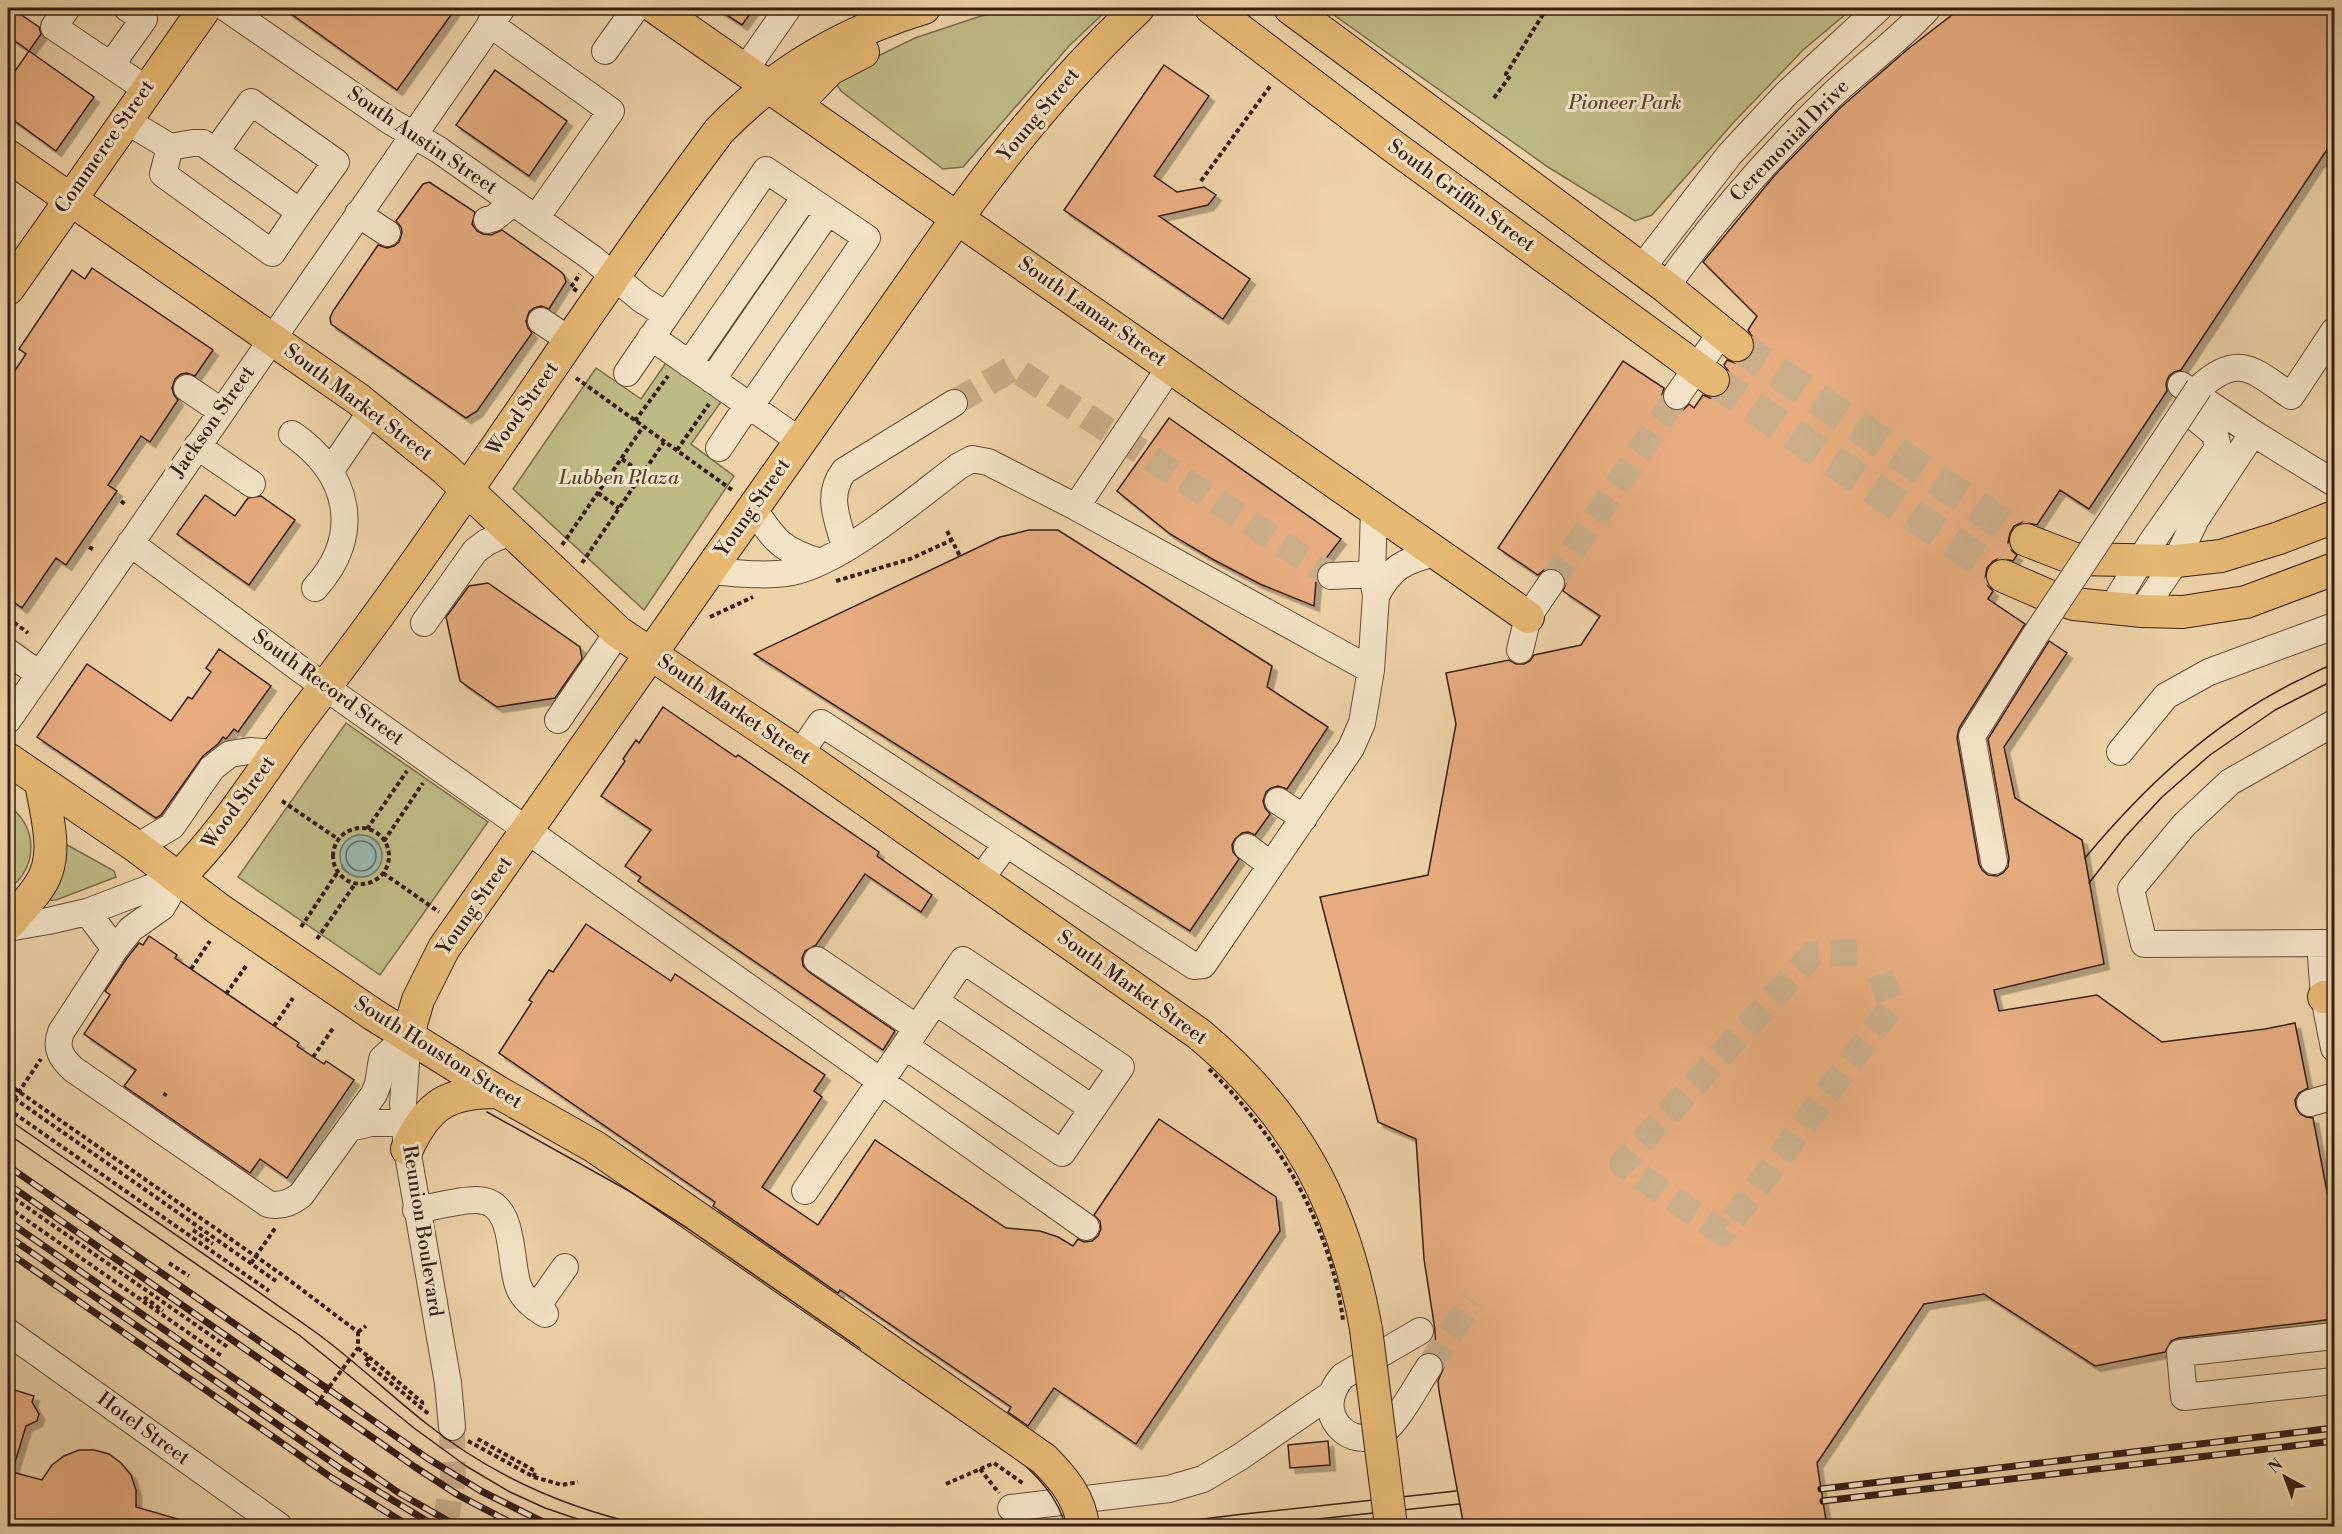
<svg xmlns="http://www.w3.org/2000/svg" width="2342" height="1534" viewBox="0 0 2342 1534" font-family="'Libre Bodoni',serif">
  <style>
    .green { fill: #beba83; stroke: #7a6c4c; stroke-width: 1.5; fill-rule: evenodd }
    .water { fill: #9ab6ad; stroke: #727970; stroke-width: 1.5 }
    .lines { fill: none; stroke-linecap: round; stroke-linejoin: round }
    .shore { stroke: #686a61; stroke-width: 1.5 }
    .building { fill: #e6ac7f; stroke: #371e15; stroke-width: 1.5; filter: url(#shadow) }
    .minor-tunnel { stroke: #c9ae89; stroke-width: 26; stroke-dasharray: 26 13; stroke-linecap: butt }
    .major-tunnel { stroke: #c9ae89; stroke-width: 32; stroke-dasharray: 32 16; stroke-linecap: butt }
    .minor-casing { stroke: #644b39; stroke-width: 28 }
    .major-casing { stroke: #371e15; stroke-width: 34 }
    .path { stroke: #371e15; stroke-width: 4; stroke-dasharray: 4.5 3; stroke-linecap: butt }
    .minor { stroke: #f3e2c5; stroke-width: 26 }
    .major { stroke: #e6b973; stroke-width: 32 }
    .tram { stroke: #371e15; stroke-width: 1.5 }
    .rail-casing { stroke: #371e15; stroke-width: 7 }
    .rail { stroke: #f3e2c5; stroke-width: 4.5; stroke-dasharray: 14; stroke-linecap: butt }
    .minor-bridge-casing { stroke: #644b39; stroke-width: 28; stroke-linecap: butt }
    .major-bridge-casing { stroke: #371e15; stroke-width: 34; stroke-linecap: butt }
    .path-bridge { stroke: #371e15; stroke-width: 4; stroke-dasharray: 4.5 3; stroke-linecap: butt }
    .minor-bridge { stroke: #f3e2c5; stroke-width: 26 }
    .major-bridge { stroke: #e6b973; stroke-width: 32 }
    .labels { text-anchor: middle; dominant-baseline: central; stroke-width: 6; stroke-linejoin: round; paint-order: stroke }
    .park-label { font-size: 20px; font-style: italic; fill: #594530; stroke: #f3e2c5 }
    .street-label { font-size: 20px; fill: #371e15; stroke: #f3e2c5 }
  </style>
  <defs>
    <filter id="shadow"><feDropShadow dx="5.5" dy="5.5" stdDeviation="0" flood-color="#0004"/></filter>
  </defs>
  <rect width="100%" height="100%" fill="#edd2a6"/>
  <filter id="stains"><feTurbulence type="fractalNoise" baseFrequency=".00333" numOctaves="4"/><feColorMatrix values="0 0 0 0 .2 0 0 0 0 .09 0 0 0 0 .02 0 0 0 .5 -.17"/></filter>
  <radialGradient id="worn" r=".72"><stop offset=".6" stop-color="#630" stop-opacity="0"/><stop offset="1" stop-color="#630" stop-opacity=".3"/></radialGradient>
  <!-- green -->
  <path class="green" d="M1028 8H1109L1069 46 963 167 943 169 841 91 837 85 843 73 915 38 981 16Z
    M1324 8H1853L1803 50 1734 122 1652 215 1635 221 1548 167Z
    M668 360 723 399 691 444 734 476 644 610 513 489 596 368 641 399Z
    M346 723 488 822 380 975 238 877ZM357 835C383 835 385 853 375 872 363 880 352 878 342 868 342 852 339 841 357 835Z
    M8 805C39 828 38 867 8 890Z
    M62 842 114 871 116 877 56 900 41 901Z"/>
  <!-- water -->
  <path class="water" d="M340 856a21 21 0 1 1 42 0a21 21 0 1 1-42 0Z"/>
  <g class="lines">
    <!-- shore -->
    <path class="shore" d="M346 856a15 15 0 1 1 30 0a15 15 0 1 1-30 0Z"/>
  </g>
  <!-- building -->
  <path class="building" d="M8 8H11L39 27 41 34 29 51 8 36Z
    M283 8H456L397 90Z
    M716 8H754L742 25Z
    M1961 8H2334V139L2181 370 2174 372 2169 376 2166 383 2167 391 2089 509 2060 490 2037 525 2023 522 2014 526 2010 533 2008 543 2012 551 2017 555 2013 561 2000 558 1993 561 1987 568 1985 579 1988 586 1993 591 1988 599 2025 624 1959 728 1957 738 1979 864 1982 870 1988 875 1997 876 2003 873 2008 867 2009 858 1988 739 2049 641 2067 653 2004 747 2015 798 2082 840 2104 964 1994 990 1999 1011 2097 995 2162 1042 2265 1029 2295 1023 2308 1088 2299 1093 2295 1100 2296 1107 2300 1114 2306 1117 2313 1118 2334 1229V1319L2178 1338 2171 1341 2165 1352 2095 1366 1984 1294 1924 1304 1817 1463 1827 1527H1464L1439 1391 1438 1381 1444 1367 1442 1360 1436 1354 1435 1330 1424 1259 1416 1139 1378 1122 1320 897 1428 875 1456 724 1446 673 1509 660 1516 664H1524L1530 661 1534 655 1581 645 1600 616 1563 591 1566 583 1565 577 1560 571 1551 568 1544 570 1538 575 1498 548 1623 361 1664 388 1662 395 1664 403 1669 409 1675 411 1683 410 1689 404 1694 408 1703 395 1710 398 1720 397 1727 391 1731 381 1729 372 1724 365 1727 360 1735 363 1743 362 1751 356 1755 347 1754 339 1748 330 1757 316 1703 262 1775 175 1840 108 1908 49Z
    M29 51 94 97 56 151 8 116V81Z
    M1164 65 1209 96 1154 176 1177 192 1204 187 1216 195 1208 205 1159 216 1250 279 1223 319 1064 210Z
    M495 70 567 121 529 176 456 125Z
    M429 182 475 212 472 224 477 231 483 234 491 235 502 230 560 271 564 275 566 282 549 309 541 306 534 308 529 312 526 321 528 328 532 333 477 411 466 418 331 324 330 318 333 311 378 245 387 248 394 246 399 242 402 233 401 227 396 221 423 184Z
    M92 268 213 350 195 376 187 373 181 374 175 379 172 388 174 395 178 400 150 442 141 436 108 485 117 491 66 565 56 558 22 608 8 598V381L26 354 19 349 72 270 85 279Z
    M1169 418 1341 539 1317 570 1314 606 1260 584 1214 560 1170 534 1117 491Z
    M205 495 235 516 248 498 261 496 295 520 249 585 177 534Z
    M1029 530H1058L1272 666 1267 687 1328 727 1287 789 1278 786 1271 788 1266 792 1263 801 1265 808 1270 814 1255 835 1248 832 1242 833 1235 839 1232 845 1233 852 1239 859 1190 931 754 654 1000 537Z
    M488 583 580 647 582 659 555 698 497 707 460 681 446 617 469 586Z
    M219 649 271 686 238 732 234 729 226 739 223 737 218 744 203 756 161 815 156 818 37 737 87 664 171 721 188 697 192 699 211 672 206 668Z
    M663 707 736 757 738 755 879 852 877 856 932 895 921 912 865 874 816 945 805 951 802 958 803 966 809 972 895 1031 883 1050 638 881 641 877 625 866 651 830 601 796 625 761 623 759 636 740 639 743Z
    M586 924 671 981 675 974 825 1075 814 1091 822 1097 762 1187 818 1225 875 1140 1006 1228 1040 1231 1058 1237 1073 1246 1078 1239 1084 1242 1092 1241 1098 1236 1101 1229 1100 1221 1094 1215 1159 1119 1276 1197 1280 1231 1136 1444 1054 1388 1028 1426 1008 1412 1011 1407 840 1290 838 1293 713 1206 715 1202 499 1053 532 1002 529 1000 549 970 553 972Z
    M149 936 177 955 175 958 299 1043 297 1046 324 1064 326 1061 354 1080 287 1178 260 1159 250 1173 124 1086 136 1070 84 1034 110 995 105 991 127 958 139 943 143 945Z
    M8 1388 34 1396 32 1402 39 1414 37 1421 26 1426 12 1472 42 1480 52 1465 64 1456 79 1450H94L109 1454 121 1463 131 1475 136 1490V1507L188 1522 187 1527H8Z
    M1328 1441 1330 1465 1290 1468 1288 1445Z"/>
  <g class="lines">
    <!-- minor-tunnel -->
    <path class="minor-tunnel" d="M954 403 1013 368 1331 576
      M1551 583 1677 396
      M1857 952 1813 954 1622 1164 1723 1233 1892 1006 1879 972
      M1429 1367 1472 1300
      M445 1526 453 1477 452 1427"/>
    <!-- major-tunnel -->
    <path class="major-tunnel" d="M1737 345 2026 540
      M1713 380 2003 576"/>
    <defs>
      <path id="minor" d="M67 8 54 27 146 89
        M226 8 390 121 439 150 592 258 641 299 666 315
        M490 24 611 111 536 218
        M605 51 636 8
        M111 65 144 19 127 8
        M745 70 788 8
        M125 120 170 147 193 143H203L300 212 336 162 251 102 216 151
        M170 147 163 174 272 253 300 212
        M358 214 387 233
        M487 220 494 218 513 203
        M1641 269 1730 154 1786 94 1879 8
        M1666 287C1716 217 1768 157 1830 97 1862 66 1899 41 1928 8
        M541 321 571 341
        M651 337 800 441
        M689 364 805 197
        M627 373 766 170 867 238 750 407
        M712 380 827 213
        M2181 385 2253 433 2334 483
        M187 388 221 411
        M2199 388C2239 351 2254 371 2291 396L2334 331
        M1677 396 1721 333
        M292 434C349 473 364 534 315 588
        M197 446 252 484
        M719 448 748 405
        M331 470 372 410
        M1076 507 1170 367
        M753 508C775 541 781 550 820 562
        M130 543 304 672 1086 1227
        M845 547C838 520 825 496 844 471L954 403
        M710 571C737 573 765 577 792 572 844 561 916 498 959 466L972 459 988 462 1076 507 1371 670
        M1331 576 1372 574
        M1376 596C1391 567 1404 561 1435 553
        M2112 608 2151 543 2218 448 2215 434 2199 421
        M2142 611 2176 561 2196 519 2253 433
        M424 623 475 551 487 542 512 531
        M1520 650 1528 617 1551 583
        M8 652 39 674
        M8 720 502 8
        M558 720 618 632
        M2334 723 2230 782 2184 825 2131 889 2144 944 2334 943
        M2120 752 2166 696 2209 672 2334 626
        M800 754 821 723 1194 966 1203 965 1351 748 1362 723 1371 670 1376 596 1372 574 1374 511
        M1278 801 1304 818
        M137 847 172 826 212 768 230 754 250 751 276 753
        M1247 847 1271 865
        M1994 861 1972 736 2034 637
        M179 877 162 907 131 929 115 949 61 1032C55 1048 61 1058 73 1069L268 1204C281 1207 291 1203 301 1195L374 1094 378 1084 382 1059 408 1035
        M980 880 1006 844
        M87 912 115 949
        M8 928 48 921 87 912 179 877
        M2320 943 2324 997 2334 1048
        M817 960 917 1028
        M935 1001 1092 1108
        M408 1035 403 1104 407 1149 448 1383 452 1427
        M2310 1103 2334 1096
        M350 1128 371 1123H405
        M805 1191 905 1046 963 960 1121 1067 1062 1153 905 1046
        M416 1210C435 1207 457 1200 476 1200 518 1200 508 1263 519 1288 524 1300 535 1308 545 1314
        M536 1308 565 1267
        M1420 1331 1343 1376C1309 1413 1352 1455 1384 1431 1399 1420 1418 1383 1429 1367
        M8 1332 279 1526
        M2334 1336 2180 1353 2184 1397 2334 1381
        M1011 1508 1169 1489 1203 1479 1240 1457 1330 1395"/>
      <path id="major" d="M656 8 1528 617
        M1211 8 1390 144 1713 380
        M1290 8 1666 287 1737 345
        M795 105 830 69 863 52
        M8 156 358 399 445 469 618 632 800 754 1199 1034C1296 1115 1344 1205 1366 1329
        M8 289 205 8
        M2026 540 2075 559 2176 561 2221 556 2279 538 2334 517
        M2003 576 2049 596 2074 604 2142 611 2183 612 2246 602 2334 569
        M8 759 137 847 220 910 374 1015 498 1092 595 1147 874 1340
        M179 877C229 828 265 765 308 709 453 522 577 320 719 131 777 71 844 32 924 8
        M8 924C19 912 31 899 40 885 60 855 46 815 41 782
        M2324 997H2334
        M408 1035 418 1000 444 948 958 217C1012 142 1071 71 1138 8
        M407 1149C428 1104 448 1092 498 1092"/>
    </defs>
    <!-- minor casing -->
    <use href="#minor" class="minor-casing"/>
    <!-- major casing -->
    <use href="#major" class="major-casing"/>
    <!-- path -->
    <path class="path" d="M1494 98 1510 76 1506 74 1547 8
      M1201 181 1271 85
      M577 291 571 287 580 274
      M576 378 732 490
      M635 421 668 376
      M677 450 709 404
      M622 459 643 474
      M598 493 619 508
      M121 501 126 505
      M947 531 960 556
      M562 545 643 427
      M89 547 94 550
      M582 563 664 442
      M836 581 910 559 952 540
      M710 617 753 597
      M8 618 28 633
      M282 801 338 839
      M333 856a28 28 0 1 1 56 0a28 28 0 1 1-56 0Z
      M367 829 407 771
      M384 841 423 783
      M383 873 439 912
      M301 927 337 873
      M317 939 355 884
      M191 969 210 941
      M226 994 246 966
      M274 1026 293 998
      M313 1057 334 1027
      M8 1084 281 1274 358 1332
      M8 1094 276 1281
      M164 1096 166 1093
      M14 1099 41 1059
      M8 1109 269 1291
      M8 1194 229 1348
      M8 1207 223 1357
      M193 1230 213 1244
      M169 1263 189 1276
      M251 1263 276 1227
      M144 1297 163 1311
      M358 1332 366 1326
      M358 1348 369 1357 365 1362 430 1415
      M369 1357 423 1403H426
      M316 1405 358 1348V1332
      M468 1441 534 1477 535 1471 476 1438
      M980 1469 999 1493
      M534 1477 562 1485 578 1482
      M946 1484 994 1463 1024 1484"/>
    <!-- minor -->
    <use href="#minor" class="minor"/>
    <!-- major -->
    <use href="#major" class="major"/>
    <!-- tram -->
    <path class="tram" d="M2085 858C2145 786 2212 723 2297 681 2310 675 2322 668 2334 664
      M2089 883 2125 837 2162 797 2210 755 2275 710 2334 680
      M487 1112 629 1191 687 1228 1016 1457C1037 1476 1059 1498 1065 1526
      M8 1119C111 1191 216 1261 318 1334 356 1362 390 1395 427 1424 491 1475 568 1509 648 1526
      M8 1134 299 1335 414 1428 466 1466 510 1492 545 1508 598 1526
      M1145 1526 1244 1514 1456 1491
      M1252 1526 1459 1504"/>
    <defs>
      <path id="rail" d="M8 1166 427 1458 481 1491 551 1526
        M8 1184 415 1467 458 1495 517 1526
        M8 1221 399 1493 457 1526
        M8 1236 340 1468 435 1526
        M8 1252 332 1478 409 1526
        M1821 1489 2334 1428
        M1823 1501 2334 1441"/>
    </defs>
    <!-- rail casing -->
    <use href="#rail" class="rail-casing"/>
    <!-- rail -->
    <use href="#rail" class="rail"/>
    <defs>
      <path id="minor-bridge" d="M2034 637 2199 388"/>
      <path id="major-bridge" d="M1366 1329 1391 1526
        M874 1340 1044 1459C1063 1478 1080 1498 1083 1526"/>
    </defs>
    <!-- minor-bridge casing -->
    <use href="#minor-bridge" class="minor-bridge-casing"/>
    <!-- major-bridge casing -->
    <use href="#major-bridge" class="major-bridge-casing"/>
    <!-- path-bridge -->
    <path class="path-bridge" d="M1209 1069C1278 1136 1330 1223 1343 1320"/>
    <!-- minor-bridge -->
    <use href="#minor-bridge" class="minor-bridge"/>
    <!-- major-bridge -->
    <use href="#major-bridge" class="major-bridge"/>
  </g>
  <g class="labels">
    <!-- park labels -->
    <g class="park-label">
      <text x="1625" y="103">Pioneer Park</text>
      <text x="619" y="478">Lubben Plaza</text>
    </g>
    <!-- street labels -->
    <g class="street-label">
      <text transform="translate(1039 115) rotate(-50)">Young Street</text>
      <text transform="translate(422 141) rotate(34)">South Austin Street</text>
      <text transform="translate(1790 141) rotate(-46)">Ceremonial Drive</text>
      <text transform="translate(105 147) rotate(-55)">Commerce Street</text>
      <text transform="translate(1461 196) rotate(36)">South Griffin Street</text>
      <text transform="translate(1092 312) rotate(35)">South Lamar Street</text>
      <text transform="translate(358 403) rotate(37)">South Market Street</text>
      <text transform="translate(523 409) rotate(-55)">Wood Street</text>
      <text transform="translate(213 422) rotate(-55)">Jackson Street</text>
      <text transform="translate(753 508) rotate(-55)">Young Street</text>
      <text transform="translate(328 688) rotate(36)">South Record Street</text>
      <text transform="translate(734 710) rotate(34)">South Market Street</text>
      <text transform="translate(239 803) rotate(-54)">Wood Street</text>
      <text transform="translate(475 906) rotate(-55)">Young Street</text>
      <text transform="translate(1132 988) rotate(36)">South Market Street</text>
      <text transform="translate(438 1053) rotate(32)">South Houston Street</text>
      <text transform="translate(422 1231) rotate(81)">Reunion Boulevard</text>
      <text transform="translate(143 1429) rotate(36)">Hotel Street</text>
    </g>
  </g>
  <!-- margin -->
  <rect width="2342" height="1534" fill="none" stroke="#edd2a6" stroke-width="30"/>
  <rect x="9" y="9" width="2324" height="1516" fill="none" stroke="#371e15" stroke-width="3"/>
  <rect x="15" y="15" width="2312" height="1504" fill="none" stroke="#371e15" stroke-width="1.5"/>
  <!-- north arrow -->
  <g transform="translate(2285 1477) rotate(319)" stroke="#f3e2c5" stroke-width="4.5" paint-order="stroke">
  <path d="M0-4.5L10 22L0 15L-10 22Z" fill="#371e15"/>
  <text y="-9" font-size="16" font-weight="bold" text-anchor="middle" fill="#371e15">N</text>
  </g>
  <rect width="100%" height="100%" filter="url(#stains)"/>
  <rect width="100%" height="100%" fill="url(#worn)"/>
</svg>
